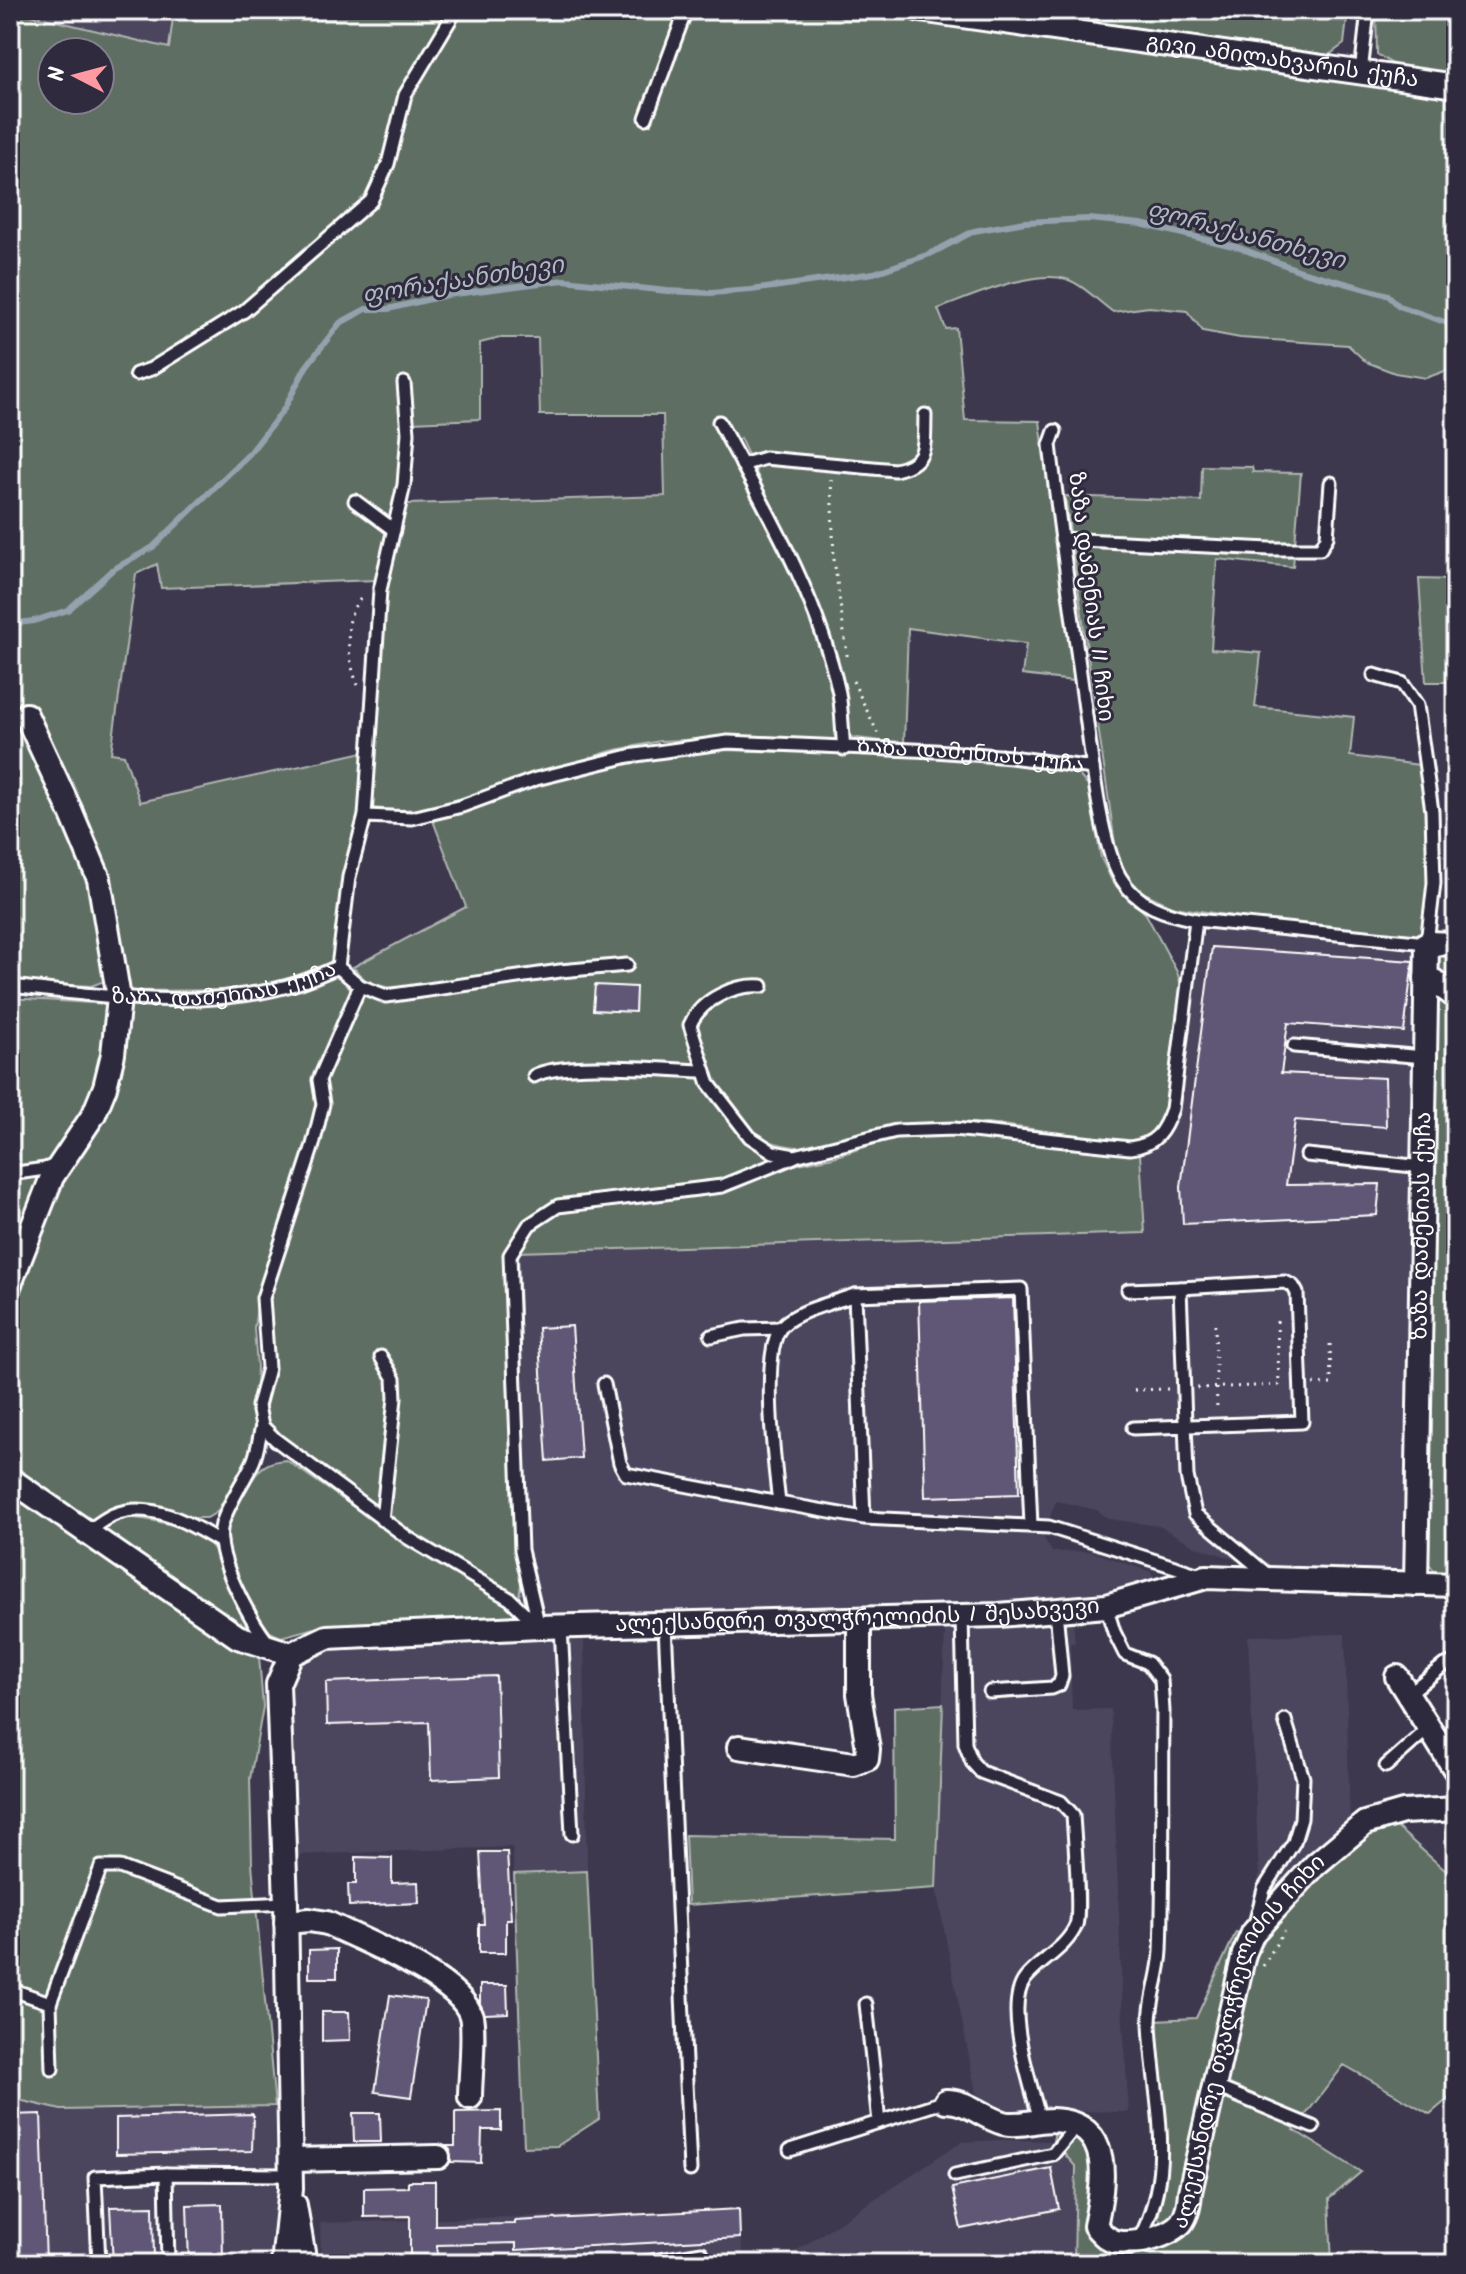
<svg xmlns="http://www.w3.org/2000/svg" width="1466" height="2274" viewBox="0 0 1466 2274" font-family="Kalam,'Noto Sans Georgian',sans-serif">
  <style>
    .built { fill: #4c455d }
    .green { fill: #5f6e64; stroke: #afb6b2; stroke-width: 2; fill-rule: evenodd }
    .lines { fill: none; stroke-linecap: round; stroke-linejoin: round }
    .stream { stroke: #94a2ae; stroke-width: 6 }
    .building { fill: #605775; stroke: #fff; stroke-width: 2 }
    .lane-casing { stroke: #fff; stroke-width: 17 }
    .street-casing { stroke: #fff; stroke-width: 28 }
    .path { stroke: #fff; stroke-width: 3; stroke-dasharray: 2 6; stroke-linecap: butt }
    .lane { stroke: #2f2a3d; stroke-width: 11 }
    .street { stroke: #2f2a3d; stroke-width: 22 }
    .labels { text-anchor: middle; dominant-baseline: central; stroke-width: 6; stroke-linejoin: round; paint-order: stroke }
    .street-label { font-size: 22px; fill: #fff; stroke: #2f2a3d }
    .water-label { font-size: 24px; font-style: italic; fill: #afb9c2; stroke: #2f2a3d }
  </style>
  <rect width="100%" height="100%" fill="#3e384e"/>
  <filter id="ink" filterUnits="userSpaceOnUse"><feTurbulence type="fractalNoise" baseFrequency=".0125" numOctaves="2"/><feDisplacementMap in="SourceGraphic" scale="16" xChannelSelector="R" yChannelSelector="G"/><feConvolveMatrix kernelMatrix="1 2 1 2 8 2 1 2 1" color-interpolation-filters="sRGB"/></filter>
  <g filter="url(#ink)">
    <!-- built -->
    <path class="built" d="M14 10H174L170 48Z
      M1210 929 1402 945 1415 951 1419 961 1407 1573 1283 1570 1245 1563 1195 1546 1159 1526 1109 1519 1097 1510 1056 1501 1043 1536 1052 1552 1090 1551 1151 1572 1157 1582 1111 1600 858 1612 588 1613 544 1616 518 1603 527 1548 518 1252 1144 1233 1140 1154 1158 1144 1167 1136 1172 1125 1198 938Z
      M1073 1620 1075 1643H1070L1072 1710 1111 1709 1123 2022 1129 2112 1070 2111 1010 2117 976 2093 936 1888 945 1629Z
      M584 1633 587 1871 514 1874 512 1847 295 1855 289 1678 298 1660 323 1650Z
      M1345 1634 1350 1828 1242 1934 1259 1876 1248 1636Z
      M10 2098 61 2110 275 2106 276 2200 270 2247V2264H10Z
      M1003 2140 1053 2141 1076 2167 1074 2264H776L961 2142Z
      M736 2210 745 2264H321L320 2223Z"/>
    <!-- green -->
    <path class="green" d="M10 10 169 48 174 10H854L1456 95V367L1426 378 1395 373 1366 362 1348 345 1240 338 1203 331 1187 311 1149 307 1113 312C1099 302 1082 284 1066 279 1032 269 971 297 938 309L946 329 956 328 965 420 1040 421 1074 681 1022 675 1026 644 908 628 904 744 850 737 835 655 815 598 740 438 727 449C747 496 777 539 797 586 819 636 834 687 839 740L729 738 660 741 611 751 428 809 396 810 371 808 379 645 386 589 407 504 665 496 663 415H540L538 338H500L480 343V419L412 422 376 580 161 588 157 564 136 574 111 753 124 755 140 802 363 752 358 820 339 901 335 961 292 979 245 990 124 991 86 863 109 975 102 982 91 986 10 982ZM52 52H100V100H52Z
      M1011 10H1348L1344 44 1329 55Z
      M1376 10H1456V76L1400 69 1377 54Z
      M1202 466 1252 467 1253 472 1301 473 1293 567 1217 559 1211 649 1261 653 1255 707 1354 717 1350 756 1419 765 1428 809 1429 886 1423 936 1272 922 1174 907 1140 891 1126 878 1116 851 1065 496 1201 501Z
      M1419 579 1456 580V682H1426Z
      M723 750 952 757 1075 770 1088 786 1101 858 1113 883 1146 914 1177 972 1183 991 1164 1113C1157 1131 1150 1140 1130 1144 1053 1133 971 1113 894 1127 844 1136 814 1160 764 1139L752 1146 774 1162 794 1165 833 1157 897 1137 944 1135 1140 1154 1145 1233 518 1252 527 1548 518 1603 406 1533 388 1514 272 1428 265 1412 264 1394 269 1296 329 1104 324 1078 362 993 389 1000 543 977 630 969V959L403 989 370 985 353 967 466 907 432 818 490 802 549 781 666 756Z
      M1436 949H1456V1576C1441 1577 1434 1574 1427 1560Z
      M338 972 353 988 315 1073V1122L259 1294 254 1328 257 1367 254 1433 248 1457 217 1512 207 1518H191L157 1507 83 1522 10 1466V1297L124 1012 131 1001 249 999Z
      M10 998 108 1004 102 1074 84 1119 37 1183 10 1252Z
      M286 1460 413 1548 507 1602 521 1619 318 1627 281 1637 270 1632C254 1610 218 1552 226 1524 229 1511 241 1498 248 1487 258 1469 265 1461 286 1460Z
      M10 1484 259 1656 263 1707 250 1779 252 1864 275 2106 61 2110 10 2098Z
      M113 1518C132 1516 150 1519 168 1524 182 1528 196 1531 207 1541 227 1560 241 1604 252 1630L241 1627 99 1528Z
      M943 1704 936 1888 688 1905 685 1835 895 1839 894 1707Z
      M1391 1822 1456 1880V2092L1430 2114 1344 2065 1294 2130 1361 2172 1329 2199 1332 2264H1074L1076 2167 1053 2141 1055 2131H1072L1094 2153 1090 2227 1168 2241 1257 1938 1360 1834Z
      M587 1871 599 2119 557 2146 524 2147 514 1874Z
      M1236 1932 1242 1934 1182 2208 1169 2226 1158 2218 1165 2183 1167 2148 1155 2020 1196 2018Z"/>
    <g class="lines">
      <!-- stream -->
      <path class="stream" d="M10 624 34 621 68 610 112 570 153 547 250 453 284 409 306 367 340 323 366 309H388L447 295 564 280 667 291 711 293 751 290 874 273 930 254 974 231 1025 222 1089 219 1141 224 1237 247 1301 271 1388 295 1399 306 1456 326"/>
    </g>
    <!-- building -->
    <path class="building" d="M1212 947 1413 961 1404 1032 1288 1023 1281 1073 1385 1078 1386 1127 1295 1120 1286 1185 1380 1184 1377 1215 1183 1224 1181 1187Z
      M595 985 636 987 635 1012 593 1010Z
      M1013 1298 1019 1494 925 1497 919 1301Z
      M572 1326 581 1458 547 1461 538 1328Z
      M496 1676 499 1777 431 1780 429 1722 327 1725 326 1682Z
      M480 1852H507L511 1919H506V1953H479V1924H484Z
      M356 1857 392 1858V1883L418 1882 419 1903 349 1906 348 1884H356Z
      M337 1949V1978H309V1950Z
      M480 1985H507L508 2013 485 2014 480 2004Z
      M390 1995 426 2000 411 2097 375 2092Z
      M322 2012H349L350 2040 322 2041Z
      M501 2111V2130H482L481 2163 451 2162 450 2150 446 2146H455V2112Z
      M353 2113H380L381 2142H354Z
      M41 2114 46 2264H10V2115Z
      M253 2114 252 2151 116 2154V2118Z
      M1051 2168 1059 2209 961 2229 952 2188Z
      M408 2181H435V2225L515 2224V2221L739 2209 740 2238 516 2250V2243L437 2245V2256H410V2216L364 2217V2188L408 2187Z
      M222 2204 223 2264H189L187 2205Z
      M153 2206 154 2264H113L110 2207Z"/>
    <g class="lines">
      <defs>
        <g id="lane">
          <path d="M1074 32 1077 10"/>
          <path d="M1361 73 1368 10"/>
          <path d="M646 118 686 10"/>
          <path d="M136 374 151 369 244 311 371 201 388 164 405 95 456 10"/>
          <path d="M719 422C766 509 818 596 839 693 842 711 842 731 844 749"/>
          <path d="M1055 431 1050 445C1061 537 1074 630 1087 723 1092 762 1101 844 1120 877 1137 906 1166 914 1196 920L1427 943 1434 883 1432 811 1417 705 1402 683 1374 675"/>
          <path d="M742 465 765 458 895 470C929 463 924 444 925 415"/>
          <path d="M355 501 394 530"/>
          <path d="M1061 539 1270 549H1320L1327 537 1331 483"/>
          <path id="s1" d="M365 816 412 818 462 806 536 779 629 756 728 742 935 751 1011 757 1093 768"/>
          <path d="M338 967 349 877 365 816 380 590 404 485 408 433 404 383"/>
          <path d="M338 967 360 986 386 996 560 971 627 965"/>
          <path id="s2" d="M10 986C104 996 206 1012 298 983 312 979 325 972 338 967"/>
          <path d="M360 986 319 1080 323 1104 313 1145 263 1298 268 1368 258 1406 262 1426 276 1440 408 1538 510 1599 539 1627"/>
          <path d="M762 986C735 984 701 999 690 1025L709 1084 750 1137 773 1152 795 1156 896 1131 954 1129 1130 1148C1156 1145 1164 1131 1172 1109L1196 920"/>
          <path d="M1294 1046 1425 1057"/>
          <path d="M534 1076C561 1060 668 1070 705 1071"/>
          <path d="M1307 1155 1423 1167"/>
          <path d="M10 1174 45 1169 56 1165"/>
          <path d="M1128 1290 1180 1288"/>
          <path d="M855 1295 1021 1289 1031 1526"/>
          <path d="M711 1336 744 1329 780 1328"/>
          <path d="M381 1357 394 1379 395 1398 382 1520"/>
          <path d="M604 1384 620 1463 626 1474 779 1503"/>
          <path d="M262 1426C259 1437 258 1451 253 1462 243 1483 229 1502 222 1524 213 1555 250 1619 269 1644"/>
          <path d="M1133 1428C1189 1426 1245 1424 1302 1422L1297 1293 1293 1286 1285 1282 1180 1288 1187 1476 1195 1514 1269 1576"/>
          <path d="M864 1518 855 1295C835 1302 796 1311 782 1326 760 1350 775 1469 779 1503L864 1518 1049 1527 1200 1575"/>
          <path d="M87 1532C95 1526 104 1519 113 1515 149 1499 191 1524 221 1542"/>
          <path d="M1106 1606 1114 1632 1125 1654 1148 1663 1161 1680 1163 1711C1162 1791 1164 1871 1161 1951 1160 1975 1150 1999 1150 2023 1153 2102 1178 2165 1139 2240"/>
          <path d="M962 1617 965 1744 972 1762 981 1772 1061 1802 1073 1815C1074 1834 1081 1912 1076 1925 1067 1948 1040 1960 1025 1979 1003 2008 1032 2086 1040 2121"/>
          <path d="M665 1625 690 2170"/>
          <path d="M539 1627 521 1550 510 1255 529 1225 558 1206 722 1186 794 1157"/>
          <path d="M561 1627 572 1834"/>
          <path d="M990 1692 1052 1688 1059 1685 1062 1676 1056 1610"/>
          <path d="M1408 1694 1443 1666 1456 1661"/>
          <path d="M1386 1766 1429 1728"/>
          <path d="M1255 1924 1264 1889 1294 1842 1301 1819 1303 1778 1285 1720"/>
          <path d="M10 1989 50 2003"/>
          <path d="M866 2004 879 2122"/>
          <path d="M52 2069 50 2003 101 1867H120L222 1906 286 1903"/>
          <path d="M1214 2086 1313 2127"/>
          <path d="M790 2150 946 2101"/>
          <path d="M166 2174 168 2264"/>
          <path d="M955 2175 1053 2154 1076 2126"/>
          <path d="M99 2264 95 2177 166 2174 291 2175"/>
          <path d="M635 2264 702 2253 703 2264"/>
        </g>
        <g id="street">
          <path id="s3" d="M920 10 1456 86"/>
          <path d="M1426 978 1434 981 1456 997"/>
          <path d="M10 1284 52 1177 94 1114 105 1087 113 1054 119 998 99 879 71 812 26 715"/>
          <path d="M10 1479 238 1637 291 1654"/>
          <path id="s4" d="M1416 1584 1427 943 1456 944"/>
          <path d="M1397 1677 1456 1771"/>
          <path d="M739 1747 854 1764 867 1759 868 1749 859 1694V1621"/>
          <path d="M286 1922 309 1920 327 1923C362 1940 461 1979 471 2016 475 2032 470 2079 470 2097"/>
          <path id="s5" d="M946 2101C968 2101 982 2117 1003 2123 1018 2127 1036 2120 1052 2120 1115 2122 1104 2184 1095 2226 1102 2234 1109 2242 1121 2243 1139 2244 1169 2236 1181 2223 1188 2213 1189 2204 1190 2192L1244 1954 1253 1933 1315 1865 1365 1823 1403 1812 1456 1809"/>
          <path d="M291 2160 438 2157"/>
          <path d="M295 2205 305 2264"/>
          <path id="s6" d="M283 2264 291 2188 286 1903 278 1684 291 1654 327 1637 539 1627 999 1615 1106 1606 1206 1577 1456 1585"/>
        </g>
      </defs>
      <!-- lane casing -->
      <use href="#lane" class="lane-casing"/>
      <!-- street casing -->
      <use href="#street" class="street-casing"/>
      <!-- path -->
      <path class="path" d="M831 479 834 559 848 662
        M853 681 879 736
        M358 685C348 664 340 609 365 596
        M1277 1321 1279 1386
        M1215 1324 1217 1409
        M1313 1384H1331L1330 1342
        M1197 1388 1285 1385
        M1134 1390 1169 1389
        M1263 1966 1284 1931"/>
      <!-- lane -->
      <use href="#lane" class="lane"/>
      <!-- street -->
      <use href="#street" class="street"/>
    </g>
  </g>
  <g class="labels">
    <!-- street labels -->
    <g class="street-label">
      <text stroke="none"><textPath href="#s3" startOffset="366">გივი ამილახვარის ქუჩა</textPath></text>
      <text transform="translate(1090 597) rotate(83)">ზაზა დამენიას II ჩიხი</text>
      <text stroke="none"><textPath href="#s1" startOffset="616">ზაზა დამენიას ქუჩა</textPath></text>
      <text stroke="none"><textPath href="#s2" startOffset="216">ზაზა დამენიას ქუჩა</textPath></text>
      <text stroke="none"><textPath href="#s4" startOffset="358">ზაზა დამენიას ქუჩა</textPath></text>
      <text stroke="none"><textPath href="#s6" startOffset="1184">ალექსანდრე თვალჭრელიძის I შესახვევი</textPath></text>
      <text stroke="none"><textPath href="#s5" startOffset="542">ალექსანდრე თვალჭრელიძის ჩიხი</textPath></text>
    </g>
    <!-- water labels -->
    <g class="water-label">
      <text transform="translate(1246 236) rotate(15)">ფორაქაანთხევი</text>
      <text transform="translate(463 281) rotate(-9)">ფორაქაანთხევი</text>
    </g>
  </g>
  <!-- margin -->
  <rect width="1466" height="2274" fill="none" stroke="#2f2a3d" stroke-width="40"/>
  <rect x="20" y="20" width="1426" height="2234" fill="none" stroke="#fff" stroke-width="3" filter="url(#ink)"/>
  <!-- north arrow -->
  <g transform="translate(76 76) rotate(276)"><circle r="38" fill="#2f2a3d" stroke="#827f8b" stroke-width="2"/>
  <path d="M0-6L14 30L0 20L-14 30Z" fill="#ff9aa2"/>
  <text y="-12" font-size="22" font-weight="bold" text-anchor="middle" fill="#ffffff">N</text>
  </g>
</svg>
